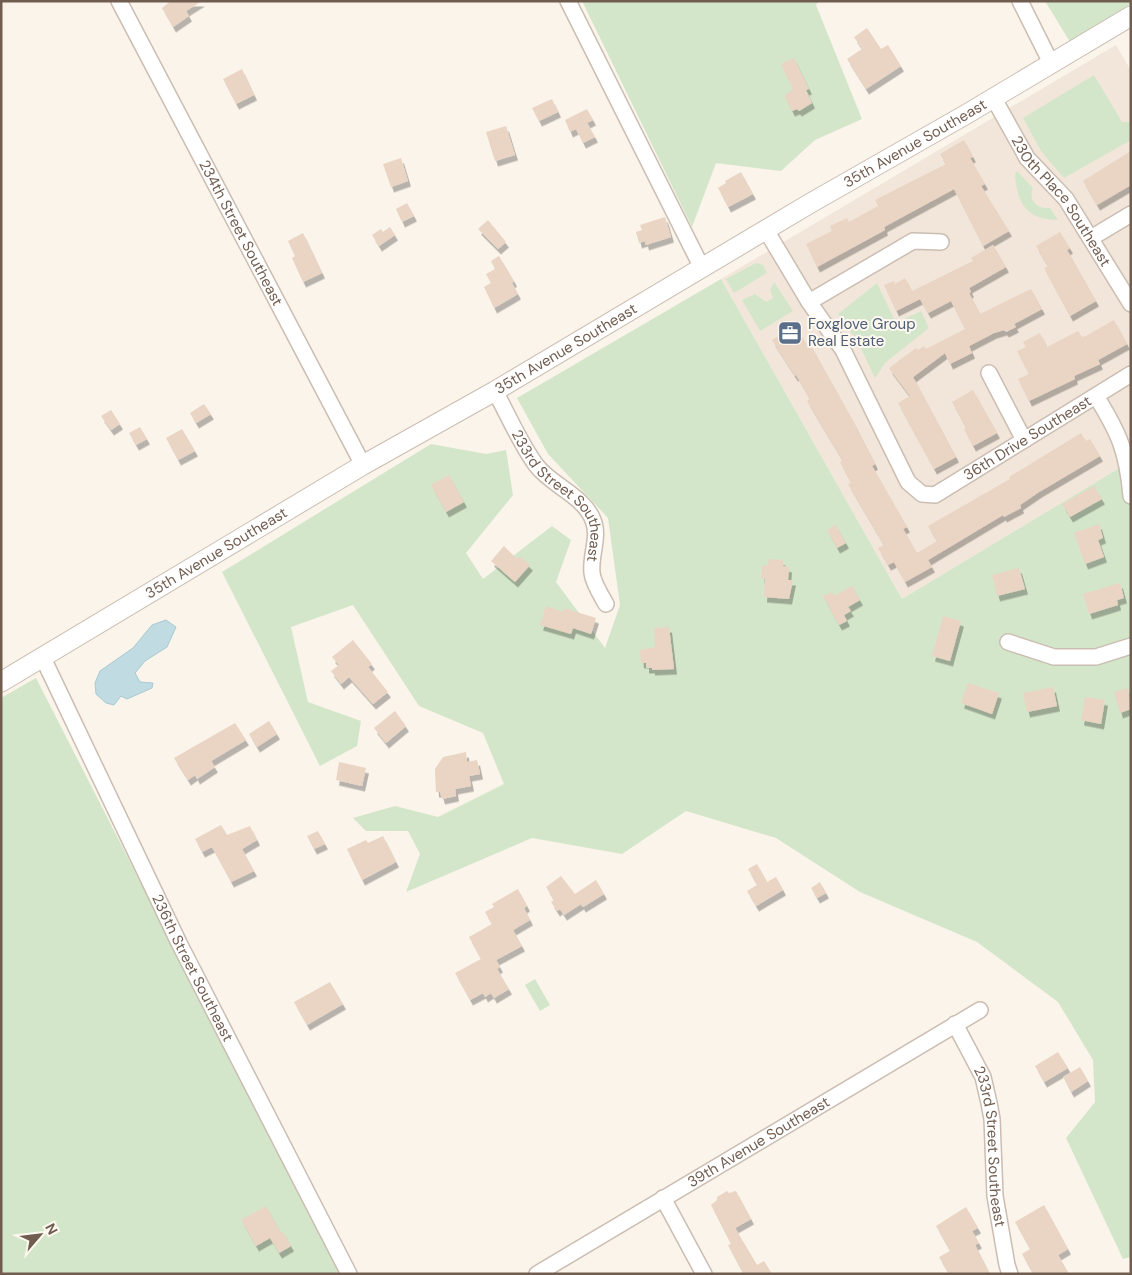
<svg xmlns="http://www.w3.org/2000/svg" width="1132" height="1275" viewBox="0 0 1132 1275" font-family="'DM Sans',sans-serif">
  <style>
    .residential { fill: #f1e6d9 }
    .green { fill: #d4e6ca }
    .water { fill: #c0dbe1; stroke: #a8cad2 }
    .building { fill: #ead4c3; filter: url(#shadow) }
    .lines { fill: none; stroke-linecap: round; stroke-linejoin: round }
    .minor-casing { stroke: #cbbdb1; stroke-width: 18 }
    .tertiary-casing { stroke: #cbbdb1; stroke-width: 21 }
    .minor { stroke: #fff; stroke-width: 15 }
    .tertiary { stroke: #fff; stroke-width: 19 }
    .labels { text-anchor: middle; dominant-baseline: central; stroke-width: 4; stroke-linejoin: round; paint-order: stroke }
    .street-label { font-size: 15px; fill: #715d50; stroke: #fdf8f0 }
    .service-label { font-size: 15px; fill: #4e5e75; stroke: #fdf8f0; text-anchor: start }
  </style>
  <defs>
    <filter id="shadow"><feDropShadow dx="3" dy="5.5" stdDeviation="0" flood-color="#0004"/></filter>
  </defs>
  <rect width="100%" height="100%" fill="#faf4ea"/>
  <!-- residential -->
  <path class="residential" d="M1116 45 1131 71V461L902 599 721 279Z"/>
  <!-- green -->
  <path class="green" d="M582 1H819L816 5 862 119 815 140 781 171 716 163 692 227Z
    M1045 1H1131V4L1070 42Z
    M1094 75 1122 122H1131V140L1064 178 1041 151 1023 118Z
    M1017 171 1033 188C1028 201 1037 209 1050 208L1058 220C1027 220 1017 204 1015 174Z
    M756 263 763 265 767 273 734 293 726 279Z
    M721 279 902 599 1131 461V1257L1123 1259 1066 1138 1095 1102 1093 1060 1058 1002 977 942 860 892 776 838 686 811 622 854 532 838 406 892 420 854 408 831H366L353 818 395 806 438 817 504 784 483 733 419 706 353 605 291 627 308 702 361 721 357 746 320 766 222 572 431 444 486 454 506 450 513 495 466 553 483 579 552 526 571 540 556 582 605 648 620 605 608 518 548 454 517 398Z
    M774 282 793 311 760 331 742 300 755 294 766 302 773 298 770 290Z
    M877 283 896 323 921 311 929 328 886 362 875 378 859 344 838 314Z
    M36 678 173 946 349 1274H1V698Z
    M535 979 550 1005 540 1011 525 985Z"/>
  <!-- water -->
  <path class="water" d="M166 620 176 627 167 647 145 661 135 673 140 682 153 683 152 688 127 699 121 696 114 705 106 703 96 694 95 683 100 671 133 648 152 625Z"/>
  <!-- building -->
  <path class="building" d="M171 1H202L186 11 189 16 173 27 162 8Z
    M867 28 881 49 888 45 901 66 866 89 847 59 862 49 854 37Z
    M794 58 809 89 806 90 812 103 799 111 797 109 792 111 785 97 786 94 793 90 781 64Z
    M242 69 254 95 236 104 223 79Z
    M552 99 558 112 539 121 532 108Z
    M587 109 593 120 587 123 595 137 583 143 576 129 570 132 565 120Z
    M506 126 515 155 495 161 486 132Z
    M964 140 973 157 970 158 985 184 981 186 1009 231 983 246 954 189 884 227 885 230 817 267 806 244 832 231 830 226 847 218 849 222 878 206 875 200 946 164 940 154Z
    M1131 151V185L1097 205 1083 181Z
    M401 158 408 181 391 187 383 164Z
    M741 172 753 194 728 207 718 188 726 183 725 181Z
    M407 203 414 216 402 222 396 209Z
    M665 217 671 237 646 245 645 241 639 243 636 232 642 230 640 225Z
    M488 220 506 242 498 249 478 229Z
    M390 227 395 235 379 246 372 235 381 229 383 232Z
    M1060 232 1070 248 1067 250 1096 301 1070 316 1044 268 1048 266 1036 246Z
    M303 233 322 273 303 282 292 258 295 256 288 241Z
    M993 245 1006 267 969 288 971 292 969 293 980 314 1031 289 1042 309 1014 324 1016 327 1006 332 1004 330 994 333 969 346 972 353 950 364 945 353 913 377 956 457 934 469 898 403 910 396 889 368 916 348 918 350 924 346 926 349 965 329 951 301 928 313 920 299 896 311 884 285 894 281 895 284 905 278 912 291 973 261 971 258Z
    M499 256 514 281 512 283 518 294 494 308 484 287 491 283 486 274 495 269 491 261Z
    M1114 320 1127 344 1098 360 1100 364 1074 376 1075 379 1029 401 1018 379 1029 374 1017 351 1026 347 1023 342 1040 333 1047 347 1078 331 1082 337 1086 336Z
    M796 326 807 346 810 344 854 423 875 464 872 466 907 527 903 529 917 553 937 541 928 526 1010 479 1009 477 1081 433 1086 441 1090 439 1100 456 1039 492 1020 505 1021 508 1004 517 1003 515 928 560 932 567 905 582 894 562 888 565 878 548 884 545 848 484 851 483 840 462 843 461 807 401 810 399 796 375 795 376 772 340Z
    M973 390 997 433 973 446 964 429 966 428 952 402Z
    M204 404 211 414 196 423 190 413Z
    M111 410 120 424 111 430 101 416Z
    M140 427 147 439 136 445 129 433Z
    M182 429 195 451 178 460 166 438Z
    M449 475 464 502 446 512 431 485Z
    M1094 486 1102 499 1070 517 1062 504Z
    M1099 524 1103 538 1098 540 1104 557 1085 564 1074 533Z
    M836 525 846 543 837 548 827 530Z
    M504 546 517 559 520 556 530 565 515 582 491 561Z
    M769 559 783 560V566L789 567 788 580H793L789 599 764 597 765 578H761L762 565 768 566Z
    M1019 568 1025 589 997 596 992 575Z
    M1120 583 1124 598 1117 600 1118 605 1089 614 1083 594Z
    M852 586 860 600 848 607 851 611 844 615 847 621 839 625 823 596 832 592 834 596Z
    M546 606 563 612 564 608 596 618 591 634 573 628 571 634 540 625Z
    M943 616 961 621 950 661 932 656Z
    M669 627 674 669 652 670V668H646V663H641L640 650 655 647 654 628Z
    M353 640 372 664 368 667 388 692 373 704 349 677 341 684 331 671 339 665 332 657Z
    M968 683 999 693 992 714 961 703Z
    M1053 687 1057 706 1027 712 1023 693Z
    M1128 688 1131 709 1120 713 1114 692Z
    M1085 697 1105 700 1101 724 1081 720Z
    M395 711 406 726 386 743 374 728Z
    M269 721 277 734 257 747 249 734Z
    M235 723 246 740 211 761 215 767 197 779 195 775 188 780 174 758Z
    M466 752 467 762 477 760 480 774 469 776 471 786 455 789 456 796 442 799 440 792H436L435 769 443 757Z
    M339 762 366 768 362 786 336 780Z
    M221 825 227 835 250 826 257 840 242 849 254 871 231 882 212 847 202 852 195 839Z
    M318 831 325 844 314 849 307 836Z
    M383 836 396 862 362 880 347 849 366 840 368 843Z
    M757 864 767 882 776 877 783 890 756 906 747 891 757 885 748 869Z
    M561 876 575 894 596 880 604 894 583 907 581 904 564 915 560 909 557 911 551 902 554 900 546 887Z
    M820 882 826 893 817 898 811 888Z
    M518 889 527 906 524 908 530 920 513 930 522 946 496 960 500 967 497 969 509 989 494 998 491 993 485 997 483 993 470 1000 455 973 481 959 469 937 492 924 485 912 494 907 492 904Z
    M330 982 343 1004 307 1025 294 1002Z
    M1058 1052 1068 1068 1044 1082 1035 1066Z
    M1080 1067 1088 1081 1071 1092 1063 1077Z
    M727 1191 729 1193 736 1191 751 1219 735 1228 757 1265 764 1261 772 1274H741L743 1273 730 1249 728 1245 731 1244 711 1205 717 1200V1197Z
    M1044 1205 1068 1249 1058 1255 1069 1274H1033L1022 1254 1030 1249 1015 1222Z
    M266 1206 281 1233 283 1232 291 1246 279 1253 270 1238 256 1246 241 1220Z
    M966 1207 978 1228 972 1231 979 1243 975 1245 990 1274H949L939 1257 950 1251 936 1226Z"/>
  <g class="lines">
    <defs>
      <g id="minor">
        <path id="s1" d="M119 1 363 465"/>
        <path d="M568 1 702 268"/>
        <path d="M1020 1 1051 63"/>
        <path id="s2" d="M993 97 1027 158 1066 199 1131 304"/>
        <path id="s3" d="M766 230 809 302 843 350 908 482 922 494 935 495 1131 374"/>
        <path d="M1091 238 1131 214"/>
        <path d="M809 302 913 241 941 242"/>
        <path d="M989 373 1024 440"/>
        <path id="s4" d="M495 391C508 415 520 443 536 465 552 486 583 495 593 520 600 537 590 555 592 573 593 583 601 595 606 604"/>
        <path d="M1096 396C1119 433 1127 451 1131 496"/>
        <path d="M1008 642 1054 657H1096L1131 646"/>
        <path id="s5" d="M43 658 179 943 349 1274"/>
        <path id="s6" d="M955 1024 983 1077 989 1103 992 1119 995 1196 1007 1265 1010 1274"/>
        <path d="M663 1198 704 1274"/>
        <path id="s7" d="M537 1274 980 1010"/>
      </g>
      <g id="tertiary">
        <path id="s8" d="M1 682 363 465 495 391 809 204 965 115 1131 16"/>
      </g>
    </defs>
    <!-- minor casing -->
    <use href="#minor" class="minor-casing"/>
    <!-- tertiary casing -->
    <use href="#tertiary" class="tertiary-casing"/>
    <!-- minor -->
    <use href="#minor" class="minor"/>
    <!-- tertiary -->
    <use href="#tertiary" class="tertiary"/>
  </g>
  <!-- icons -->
  <defs>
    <symbol id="office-square" viewBox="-11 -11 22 22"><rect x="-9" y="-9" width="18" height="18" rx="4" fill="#5c6f8a" stroke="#fdf8f0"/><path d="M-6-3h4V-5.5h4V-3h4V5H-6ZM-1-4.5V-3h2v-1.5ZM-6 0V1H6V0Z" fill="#fff"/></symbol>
  </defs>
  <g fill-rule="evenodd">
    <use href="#office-square" x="776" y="319" width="28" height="28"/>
  </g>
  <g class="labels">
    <!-- street labels -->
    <g class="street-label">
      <text stroke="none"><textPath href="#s8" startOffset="1061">35th Avenue Southeast</textPath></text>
      <text stroke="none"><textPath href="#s2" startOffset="125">230th Place Southeast</textPath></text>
      <text stroke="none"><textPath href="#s1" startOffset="262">234th Street Southeast</textPath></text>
      <text stroke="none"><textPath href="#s8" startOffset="656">35th Avenue Southeast</textPath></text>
      <text stroke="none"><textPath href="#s3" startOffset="430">36th Drive Southeast</textPath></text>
      <text stroke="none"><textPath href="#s4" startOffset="126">233rd Street Southeast</textPath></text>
      <text stroke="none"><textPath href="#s8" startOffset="251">35th Avenue Southeast</textPath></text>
      <text stroke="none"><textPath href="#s5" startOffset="344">236th Street Southeast</textPath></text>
      <text stroke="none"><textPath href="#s7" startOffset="258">39th Avenue Southeast</textPath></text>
      <text stroke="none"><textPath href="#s6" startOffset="130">233rd Street Southeast</textPath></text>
    </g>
    <!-- service labels -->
    <g class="service-label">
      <text x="808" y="324">Foxglove Group<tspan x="808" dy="17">Real Estate</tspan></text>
    </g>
  </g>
  <!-- border -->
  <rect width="1132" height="1275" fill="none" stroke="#715d50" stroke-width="5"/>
  <!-- north arrow -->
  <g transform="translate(40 1235) rotate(62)" stroke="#fdf8f0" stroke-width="4" paint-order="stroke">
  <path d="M0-4L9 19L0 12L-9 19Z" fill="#715d50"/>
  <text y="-8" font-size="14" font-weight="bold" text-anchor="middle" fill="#715d50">N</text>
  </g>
</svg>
